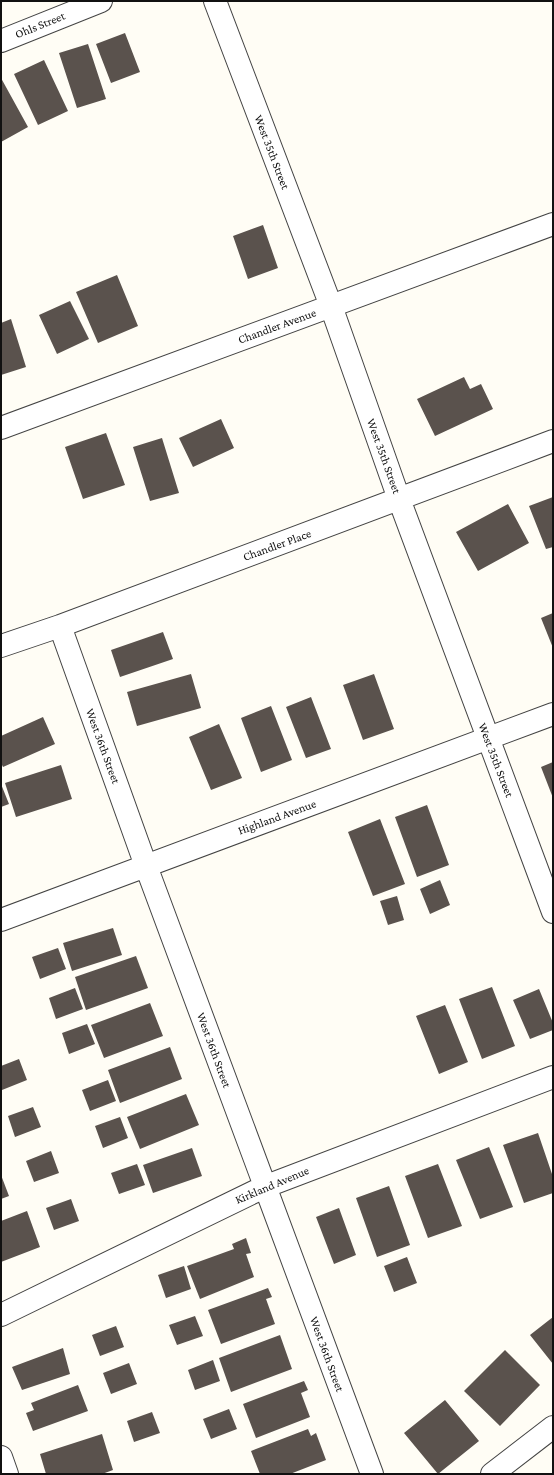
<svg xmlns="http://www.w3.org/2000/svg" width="554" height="1475" viewBox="0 0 554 1475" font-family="'Crimson Pro',serif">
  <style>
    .building { fill: #5a524d }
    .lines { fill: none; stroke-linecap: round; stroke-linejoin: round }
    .minor-casing { stroke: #444; stroke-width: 24 }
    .minor { stroke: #fff; stroke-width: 22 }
    .labels { text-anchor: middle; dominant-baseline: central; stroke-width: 4; stroke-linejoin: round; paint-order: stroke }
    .street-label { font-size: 12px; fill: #111; stroke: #fff }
  </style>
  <rect width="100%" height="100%" fill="#fffdf5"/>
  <!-- building -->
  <path class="building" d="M125 33 140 72 111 83 96 44Z
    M88 44 106 99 77 108 59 53Z
    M44 60 68 111 38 125 14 74Z
    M1 78 28 127 1 142Z
    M263 225 278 268 248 279 233 236Z
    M117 275 138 326 98 343 76 292Z
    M70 301 89 339 57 354 39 315Z
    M11 319 26 367 1 375V323Z
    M464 377 470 389 481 384 493 409 435 436 417 399Z
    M221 419 234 448 193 467 179 438Z
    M106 433 125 485 83 499 65 447Z
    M162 438 179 493 150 501 133 447Z
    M553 497V547L546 549 529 506Z
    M508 504 529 543 478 571 456 532Z
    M553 613V648L541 618Z
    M163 632 173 659 120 677 111 650Z
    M191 674 201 708 137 726 127 692Z
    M374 674 394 729 363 740 343 685Z
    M311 697 331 749 306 758 286 707Z
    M271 706 292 760 261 772 241 718Z
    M43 717 55 744 3 767 1 763V736Z
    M219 724 242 778 211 790 189 737Z
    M553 762V798L541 767Z
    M61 765 72 799 16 817 5 783Z
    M1 784 9 804 1 807Z
    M427 805 449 865 417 877 395 817Z
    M380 819 405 884 373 896 348 832Z
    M440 880 450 905 430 914 420 889Z
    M397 896 404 920 388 925 380 901Z
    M113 928 122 955 72 971 63 943Z
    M58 948 66 969 40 979 32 957Z
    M136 956 148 988 86 1010 75 977Z
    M492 987 515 1046 482 1059 459 999Z
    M75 988 83 1009 56 1019 49 998Z
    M539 989 553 1023V1030L530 1039 513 1000Z
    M150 1003 163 1036 104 1058 91 1025Z
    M445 1005 468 1062 439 1074 416 1016Z
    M87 1024 95 1044 69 1054 62 1033Z
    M170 1047 182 1079 120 1103 108 1070Z
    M19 1059 27 1080 2 1090 1 1066Z
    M108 1080 116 1101 90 1111 82 1090Z
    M186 1094 199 1125 140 1149 127 1117Z
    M33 1107 41 1127 15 1137 8 1116Z
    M120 1117 128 1138 103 1148 95 1126Z
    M538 1133 553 1177V1193L524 1203 503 1145Z
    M489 1147 513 1207 480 1219 456 1160Z
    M192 1148 202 1176 153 1193 143 1165Z
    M51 1151 59 1173 34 1182 26 1161Z
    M137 1164 145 1185 119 1194 111 1173Z
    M438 1164 462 1226 428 1238 405 1176Z
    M1 1175 9 1196 1 1199Z
    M389 1186 410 1245 377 1257 356 1198Z
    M71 1199 79 1221 54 1230 46 1208Z
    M339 1208 356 1255 334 1264 316 1217Z
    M27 1211 40 1247 1 1262V1221Z
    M246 1238 251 1253 246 1254 254 1277 200 1299 187 1266 234 1249 232 1244Z
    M407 1257 417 1283 394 1292 384 1266Z
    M184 1266 191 1289 166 1298 158 1275Z
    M268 1288 272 1297 266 1299 275 1324 221 1344 208 1310Z
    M195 1316 203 1336 177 1345 169 1325Z
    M553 1317V1364L530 1335Z
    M116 1326 124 1347 100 1356 92 1335Z
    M280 1335 292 1369 231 1392 219 1358Z
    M63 1348 70 1374 22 1390 12 1367Z
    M505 1350 540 1385 500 1426 464 1391Z
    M213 1360 220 1381 195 1390 188 1370Z
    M129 1363 137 1384 111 1394 103 1373Z
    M304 1381 308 1390 301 1393 310 1417 256 1438 243 1404Z
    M78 1385 88 1411 33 1431 26 1413 34 1410 31 1403Z
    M445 1400 479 1441 438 1474 404 1433Z
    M229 1409 237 1429 211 1439 203 1419Z
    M152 1412 160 1433 134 1442 127 1421Z
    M308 1429 311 1436 316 1433 326 1460 290 1474H260L251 1451Z
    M102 1434 113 1470 102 1474H46L40 1454Z"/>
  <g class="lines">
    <defs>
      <path id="minor" d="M215 1 331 306 399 499 553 912
        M1 41 101 1
        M1 428 553 224
        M60 626 146 866 372 1474
        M1 646 60 626 553 441
        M1 920 553 714
        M1 1315 264 1187 553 1077
        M1 1457 7 1474
        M492 1474 553 1427"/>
    </defs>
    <!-- minor casing -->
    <use href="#minor" class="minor-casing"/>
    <!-- minor -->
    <use href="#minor" class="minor"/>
  </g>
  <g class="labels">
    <!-- street labels -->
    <g class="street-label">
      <text transform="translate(40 25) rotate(-22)">Ohls Street</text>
      <text transform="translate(272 152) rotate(69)">West 35th Street</text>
      <text transform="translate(277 326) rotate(-20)">Chandler Avenue</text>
      <text transform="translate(384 456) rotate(70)">West 35th Street</text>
      <text transform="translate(277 545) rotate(-20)">Chandler Place</text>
      <text transform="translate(103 746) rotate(70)">West 36th Street</text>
      <text transform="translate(496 760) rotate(69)">West 35th Street</text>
      <text transform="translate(277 817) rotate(-20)">Highland Avenue</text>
      <text transform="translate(214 1050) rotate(70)">West 36th Street</text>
      <text transform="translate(272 1185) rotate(-23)">Kirkland Avenue</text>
      <text transform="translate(327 1354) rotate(70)">West 36th Street</text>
    </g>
  </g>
  <!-- border -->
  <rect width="554" height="1475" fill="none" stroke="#111111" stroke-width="4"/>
</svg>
